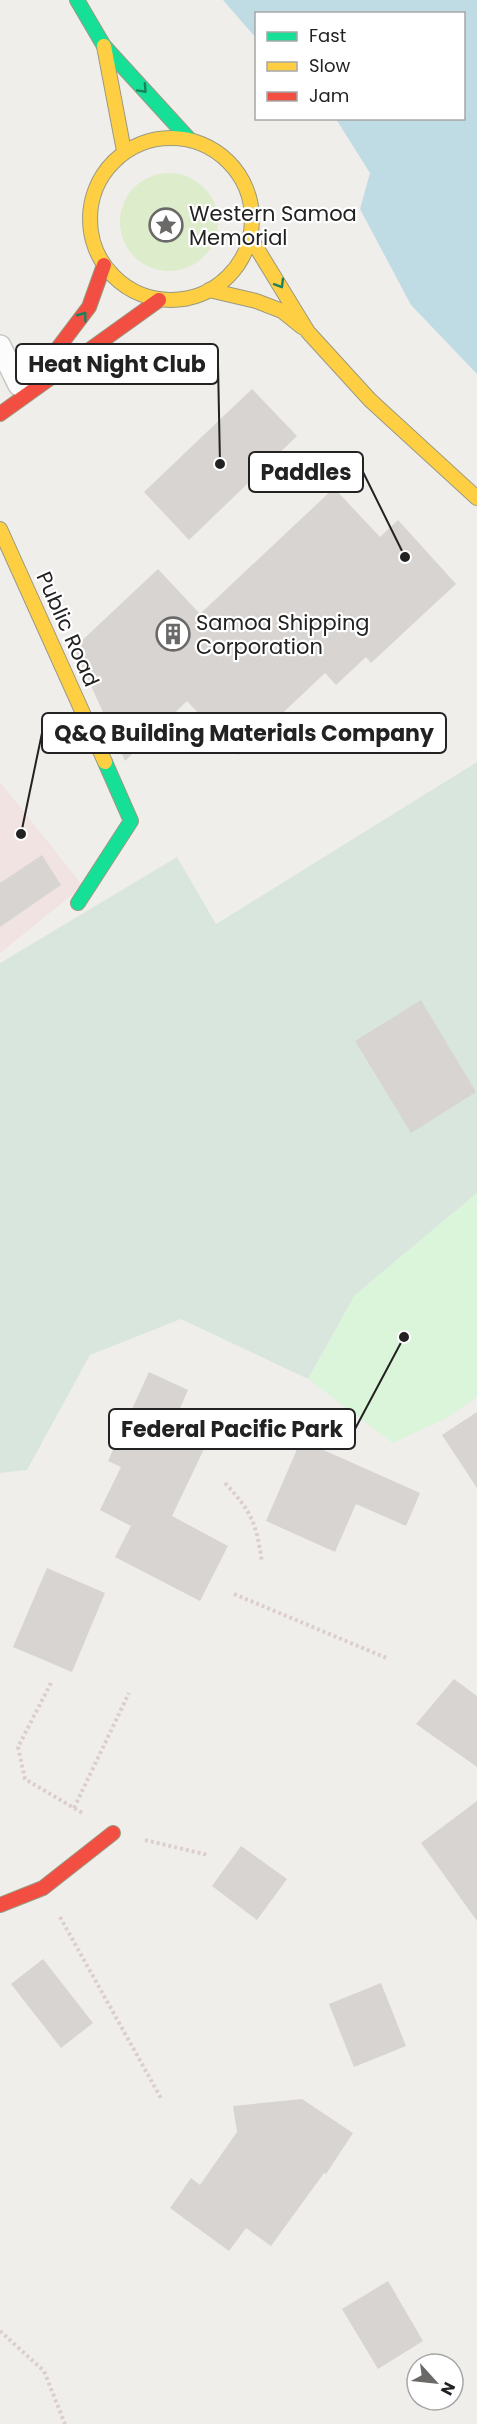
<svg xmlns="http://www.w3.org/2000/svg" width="477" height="2424" viewBox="0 0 477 2424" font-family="Poppins,sans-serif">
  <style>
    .commercial { fill: #f1e3e1 }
    .grass { fill: #ddeccb }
    .wetland { fill: #d9e6de }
    .park { fill: #daf5da }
    .water { fill: #bfdbe3 }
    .building { fill: #d7d4d2 }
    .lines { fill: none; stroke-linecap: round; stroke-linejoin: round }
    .lane-casing { stroke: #c9c8c7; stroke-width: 24 }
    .fast-casing { stroke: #999a82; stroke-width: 16 }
    .slow-casing { stroke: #999a82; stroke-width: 16 }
    .jam-casing { stroke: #999a82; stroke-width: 16 }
    .path { stroke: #dccecd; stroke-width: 4; stroke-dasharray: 3 3; stroke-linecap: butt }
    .lane { stroke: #fdfcfc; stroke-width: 21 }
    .fast { stroke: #16e098; stroke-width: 14 }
    .slow { stroke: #ffcf43; stroke-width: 14 }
    .jam { stroke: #f24e42; stroke-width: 14 }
    .oneway { stroke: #1c815d }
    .labels { text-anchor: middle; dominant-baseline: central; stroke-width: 4.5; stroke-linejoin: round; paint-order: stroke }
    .poi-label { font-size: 21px; fill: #222; stroke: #fff; text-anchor: start }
    .street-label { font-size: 21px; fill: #222; stroke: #fff }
    .leader { fill: none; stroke: #222; stroke-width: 2 }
    .callout-dot { fill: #222; stroke: #fff; stroke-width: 2 }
    .callout { fill: #fff; stroke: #222; stroke-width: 2 }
    .callout-label { font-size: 22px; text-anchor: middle; font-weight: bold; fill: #222 }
  </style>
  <rect width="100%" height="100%" fill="#f0eeeb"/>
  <!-- commercial -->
  <path class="commercial" d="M0 782 83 886 0 953Z"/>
  <!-- grass -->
  <path class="grass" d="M120 222a49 49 0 1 1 98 0a49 49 0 1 1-98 0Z"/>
  <!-- wetland -->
  <path class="wetland" d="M477 762V1193L355 1295 308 1379 181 1319 90 1355 27 1470 0 1473V963L177 857 216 924Z"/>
  <!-- park -->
  <path class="park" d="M477 1193V1397L445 1419 393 1443 308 1379 355 1295Z"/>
  <!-- water -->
  <path class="water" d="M223 0H477V374L411 305 360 209 370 173 336 119 464 118V14H256V38Z"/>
  <!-- building -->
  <path class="building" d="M252 389 297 436 189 540 144 492Z
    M334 488 380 537 398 520 456 584 371 663 366 657 336 685 325 673 238 755 187 701 125 761 74 648 158 569 200 614Z
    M42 855 61 885 0 927V883Z
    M421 1000 476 1092 411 1133 355 1041Z
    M149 1372 188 1390 170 1431 205 1447 172 1516 228 1546 200 1601 115 1557 131 1526 100 1510 121 1467 108 1461Z
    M477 1412V1488L442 1435Z
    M301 1440 420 1493 406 1526 356 1504 335 1552 266 1521Z
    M47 1568 105 1593 72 1672 13 1647Z
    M454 1679 477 1696V1767L416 1724Z
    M477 1801V1921L421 1843Z
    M241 1846 287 1879 257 1920 212 1886Z
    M43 1959 93 2023 61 2048 11 1984Z
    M381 1983 406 2046 354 2067 329 2004Z
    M302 2099 353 2133 326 2174 324 2173 271 2246 246 2228 229 2251 170 2208 191 2178 200 2185 237 2132 233 2106Z
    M388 2281 423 2341 378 2369 342 2309Z"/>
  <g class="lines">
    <defs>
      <path id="lane" d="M0 346 19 385"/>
      <path id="fast" d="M77 0 104 46 188 138
        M78 903 131 821 105 762"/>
      <path id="slow" d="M104 46 124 151
        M90 219a81 81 0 1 1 162 0a81 81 0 1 1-162 0Z
        M250 237 308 332 370 400 477 498
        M209 290 256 301 282 311 302 327
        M0 529 105 762"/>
      <path id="jam" d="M33 372 58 348 89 307 104 265
        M0 414 159 300
        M0 1905 43 1888 113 1833"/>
    </defs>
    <!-- lane casing -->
    <use href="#lane" class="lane-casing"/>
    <!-- fast casing -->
    <use href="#fast" class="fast-casing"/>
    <!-- slow casing -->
    <use href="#slow" class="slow-casing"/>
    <!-- jam casing -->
    <use href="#jam" class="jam-casing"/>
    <!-- path -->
    <path class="path" d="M225 1483C252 1512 256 1523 262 1562
      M234 1594 389 1659
      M51 1683 18 1747 25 1779 84 1814
      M74 1808 129 1693
      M145 1840 208 1855
      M60 1917 162 2100
      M0 2331 44 2371 65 2424"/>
    <!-- lane -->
    <use href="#lane" class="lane"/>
    <!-- fast -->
    <use href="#fast" class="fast"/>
    <!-- slow -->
    <use href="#slow" class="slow"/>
    <!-- jam -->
    <use href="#jam" class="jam"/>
  </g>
  <!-- one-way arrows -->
  <defs><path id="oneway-chevron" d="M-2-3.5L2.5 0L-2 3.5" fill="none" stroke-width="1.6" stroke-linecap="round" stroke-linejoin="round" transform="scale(1.5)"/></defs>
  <g class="oneway">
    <use href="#oneway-chevron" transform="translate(143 89) rotate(47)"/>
    <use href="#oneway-chevron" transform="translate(280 284) rotate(59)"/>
    <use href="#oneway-chevron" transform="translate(83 316) rotate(-53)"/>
  </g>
  <!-- icons -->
  <defs>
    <symbol id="sight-ring" viewBox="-11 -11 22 22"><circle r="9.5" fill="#fff" stroke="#6a6968" stroke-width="1.5"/><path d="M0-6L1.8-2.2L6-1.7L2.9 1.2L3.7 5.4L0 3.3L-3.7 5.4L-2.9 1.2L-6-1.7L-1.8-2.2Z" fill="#6a6968"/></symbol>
    <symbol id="building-ring" viewBox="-11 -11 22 22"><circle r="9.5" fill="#fff" stroke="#6a6968" stroke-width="1.5"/><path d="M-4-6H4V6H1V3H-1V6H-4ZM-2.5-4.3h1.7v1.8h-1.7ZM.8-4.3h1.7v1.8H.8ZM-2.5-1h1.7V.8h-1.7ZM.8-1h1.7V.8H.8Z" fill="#6a6968"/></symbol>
  </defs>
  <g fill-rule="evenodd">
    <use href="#sight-ring" x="147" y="206" width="38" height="38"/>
    <use href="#building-ring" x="154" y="615" width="38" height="38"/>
  </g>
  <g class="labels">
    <!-- poi labels -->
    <g class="poi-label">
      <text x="189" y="213">Western Samoa<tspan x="189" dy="24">Memorial</tspan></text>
      <text x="196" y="622">Samoa Shipping<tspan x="196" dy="24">Corporation</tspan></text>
    </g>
    <!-- street labels -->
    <g class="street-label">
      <text transform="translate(68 629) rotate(66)">Public Road</text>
    </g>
  </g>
  <!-- callouts -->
  <path class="leader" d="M220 464L218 364M405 557L363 472M21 834L42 733M404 1337L355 1429"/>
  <g class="callout-dot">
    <circle cx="220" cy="464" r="6"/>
    <circle cx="405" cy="557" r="6"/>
    <circle cx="21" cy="834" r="6"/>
    <circle cx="404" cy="1337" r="6"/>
  </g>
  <g class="callout">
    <rect x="16" y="344" width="202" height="40" rx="6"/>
    <rect x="249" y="452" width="114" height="40" rx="6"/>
    <rect x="42" y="713" width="404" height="40" rx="6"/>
    <rect x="109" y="1409" width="246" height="40" rx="6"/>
  </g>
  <g class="callout-label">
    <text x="117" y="372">Heat Night Club</text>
    <text x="306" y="480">Paddles</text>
    <text x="244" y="741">Q&amp;Q Building Materials Company</text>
    <text x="232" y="1437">Federal Pacific Park</text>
  </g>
  <!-- legend -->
  <rect x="255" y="12" width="210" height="108" fill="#ffffff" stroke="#a7a7a7" stroke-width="1.5"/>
  <rect x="267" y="32" width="30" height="9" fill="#16e098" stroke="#a7a7a7" stroke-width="1.5"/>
  <text x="309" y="42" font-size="18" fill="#222222">Fast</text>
  <rect x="267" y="62" width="30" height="9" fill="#ffcf43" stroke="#a7a7a7" stroke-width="1.5"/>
  <text x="309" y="72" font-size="18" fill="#222222">Slow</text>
  <rect x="267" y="92" width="30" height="9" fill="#f24e42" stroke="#a7a7a7" stroke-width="1.5"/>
  <text x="309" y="102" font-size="18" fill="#222222">Jam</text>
  <!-- north arrow -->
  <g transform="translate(435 2382) rotate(117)"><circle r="28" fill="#ffffff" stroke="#a7a7a7" stroke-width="1.5"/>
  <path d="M0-4.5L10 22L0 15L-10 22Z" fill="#6a6968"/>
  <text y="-9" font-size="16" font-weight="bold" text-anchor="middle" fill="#222222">N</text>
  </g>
</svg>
